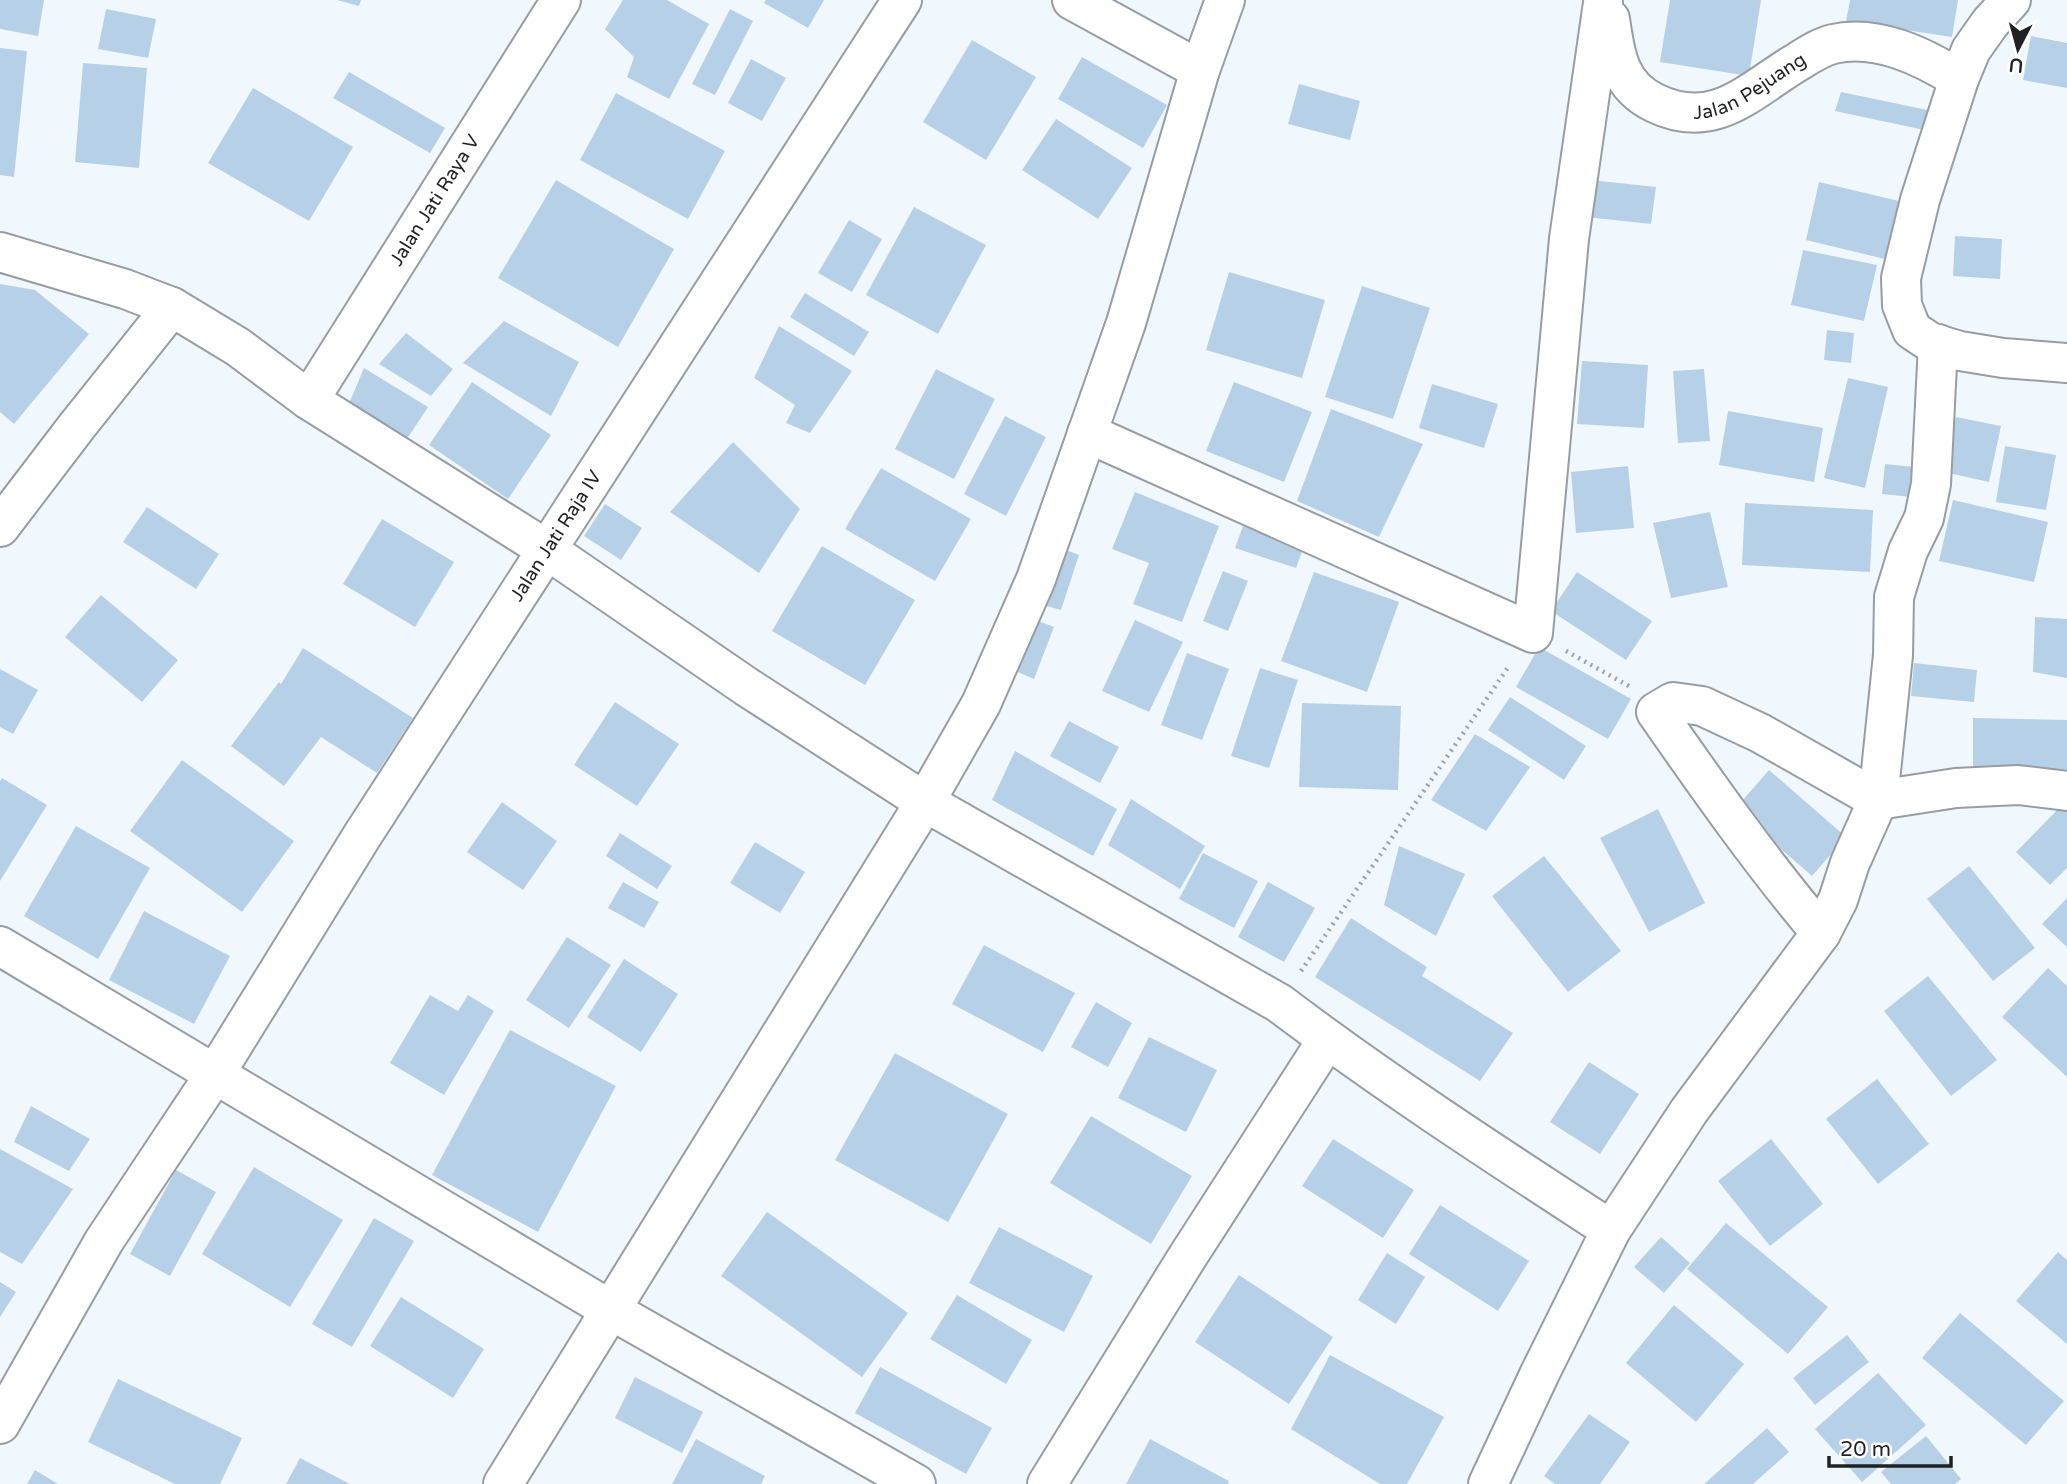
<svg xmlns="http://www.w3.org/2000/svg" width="2067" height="1484" viewBox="0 0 2067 1484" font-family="'Varela Round',sans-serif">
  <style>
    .building { fill: #b6d1e7 }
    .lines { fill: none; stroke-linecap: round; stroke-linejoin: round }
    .street-casing { stroke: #979da2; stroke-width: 42 }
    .path { stroke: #9da2a6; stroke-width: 4.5; stroke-dasharray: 2 5; stroke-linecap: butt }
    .street { stroke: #fff; stroke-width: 38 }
    .labels { text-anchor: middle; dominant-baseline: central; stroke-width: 5; stroke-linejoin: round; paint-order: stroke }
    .street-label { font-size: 19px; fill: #1f2123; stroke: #fff }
  </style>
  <rect width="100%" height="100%" fill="#f1f8fd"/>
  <!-- building -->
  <path class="building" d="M0 0H44L38 36 0 29Z
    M337 0H361L359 6Z
    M623 0H667L709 24 669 99 627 77 634 57 605 29Z
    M766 0H824L808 28 764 3Z
    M1670 0H1761L1749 76 1660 62Z
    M1850 0H1958L1952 37 1846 21Z
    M106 9 156 19 148 58 98 49Z
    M730 9 753 21 715 95 692 84Z
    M2031 36 2067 43V88L2023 80Z
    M972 40 1036 77 986 160 923 122Z
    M0 48 27 51 14 177 0 175Z
    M1082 57 1167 105 1143 148 1058 99Z
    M751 59 786 78 762 121 728 103Z
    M83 63 147 68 139 168 75 162Z
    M349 72 445 128 430 153 333 98Z
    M1299 84 1360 101 1350 140 1288 124Z
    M253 88 353 147 309 221 208 163Z
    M1841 92 1937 112 1929 131 1835 111Z
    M616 93 725 151 688 219 580 160Z
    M1056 119 1132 168 1098 219 1022 170Z
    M556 180 674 249 618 347 498 278Z
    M1591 180 1656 187 1651 224 1586 217Z
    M1819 182 1903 202 1889 260 1806 240Z
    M914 207 986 245 938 334 866 295Z
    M849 220 882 239 852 292 818 273Z
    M1955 236 2002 239 2000 279 1953 276Z
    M1803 250 1877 265 1864 321 1791 305Z
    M1229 272 1325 300 1302 378 1206 350Z
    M0 284 35 290 89 334 14 424 0 412Z
    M1362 286 1430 308 1393 419 1325 397Z
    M805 293 869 332 854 356 790 317Z
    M504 321 579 362 551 416 463 363Z
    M779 326 852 371 810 433 786 423 795 405 754 378Z
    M1827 330 1854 333 1851 363 1824 360Z
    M406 333 453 369 431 396 379 364Z
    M1582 361 1648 365 1644 428 1577 424Z
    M364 368 428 407 401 448 343 418Z
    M936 369 995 399 954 479 895 449Z
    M1704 369 1710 441 1678 443 1673 371Z
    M1848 378 1888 387 1865 488 1824 478Z
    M472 382 551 435 508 499 429 445Z
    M1234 382 1312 412 1284 482 1206 451Z
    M1432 384 1498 404 1484 448 1419 428Z
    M1331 409 1423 444 1379 537 1297 501Z
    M1728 411 1823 428 1814 482 1719 465Z
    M1005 416 1046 437 1006 516 964 494Z
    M1956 417 2001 426 1989 482 1944 472Z
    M733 442 800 509 759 573 670 512Z
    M2005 446 2056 455 2046 510 1996 502Z
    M1885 464 1914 467 1911 497 1882 494Z
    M1628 466 1634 528 1576 533 1571 472Z
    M881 468 971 519 935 581 845 529Z
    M1135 492 1219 526 1182 622 1133 604 1149 563 1112 549Z
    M1953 500 2048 522 2034 582 1939 561Z
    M1745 503 1873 510 1870 572 1742 565Z
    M605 504 642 528 621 560 584 536Z
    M147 507 219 554 196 589 123 542Z
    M1710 512 1728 587 1671 598 1653 523Z
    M382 519 454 562 415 627 343 584Z
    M1243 526 1304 546 1296 568 1235 548Z
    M822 546 915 600 865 685 772 631Z
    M1066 550 1079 555 1061 610 1047 606Z
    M1223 571 1248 581 1228 631 1203 621Z
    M1314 572 1399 602 1367 692 1281 661Z
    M1577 572 1652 621 1626 660 1551 611Z
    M101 595 178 660 142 702 65 637Z
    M2035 617 2067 619V678L2033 672Z
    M1033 619 1054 627 1034 679 1013 670Z
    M1135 620 1183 642 1149 712 1102 691Z
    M1539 647 1631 699 1608 739 1516 687Z
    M303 648 413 718 377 773 321 737 284 786 231 746 279 682 281 684Z
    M1187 653 1229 669 1202 740 1161 725Z
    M1914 663 1977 670 1974 702 1911 696Z
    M1260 668 1298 680 1269 768 1231 756Z
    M0 669 38 690 13 734 0 727Z
    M1510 697 1586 746 1564 780 1488 730Z
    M615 702 679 744 637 806 574 765Z
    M1302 703 1401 706 1398 790 1299 787Z
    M1973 718 2067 720V772L1973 770Z
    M1069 721 1119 747 1100 783 1050 756Z
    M1475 734 1530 767 1486 831 1431 800Z
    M1015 751 1117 809 1093 856 992 800Z
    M182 760 294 841 242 912 130 831Z
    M1769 770 1846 837 1812 876 1735 809Z
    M2 778 47 805 0 881V781Z
    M1131 799 1205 846 1180 889 1108 845Z
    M2067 800V868L2050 885 2016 852Z
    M502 802 557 841 523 890 467 852Z
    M1658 809 1705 903 1649 932 1600 838Z
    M76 826 150 868 98 959 24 916Z
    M620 833 672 866 657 889 606 856Z
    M755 842 805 872 780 913 730 883Z
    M1399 846 1465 874 1436 936 1384 905Z
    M1203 853 1258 881 1234 928 1179 899Z
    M1544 856 1621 951 1568 992 1492 896Z
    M1969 866 2035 948 1993 981 1927 899Z
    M623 882 659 902 644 928 608 908Z
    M1268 882 1315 908 1284 962 1238 937Z
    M2067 898V947L2042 924Z
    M144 911 230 956 194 1024 109 980Z
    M1351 918 1427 967 1422 976 1513 1033 1480 1081 1315 977Z
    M567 937 611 965 569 1028 526 1000Z
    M984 945 1075 993 1043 1052 952 1004Z
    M624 959 678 994 641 1052 587 1017Z
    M2048 968 2067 986V1077L2002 1017Z
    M1928 976 1997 1060 1951 1096 1884 1011Z
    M430 995 458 1011 468 995 494 1011 444 1095 390 1063Z
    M1096 1002 1132 1023 1108 1067 1071 1047Z
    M510 1030 616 1086 538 1232 432 1175Z
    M1149 1037 1217 1070 1186 1132 1118 1098Z
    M895 1053 1008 1114 948 1222 835 1160Z
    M1589 1062 1639 1094 1600 1154 1550 1122Z
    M1877 1079 1929 1144 1878 1184 1826 1119Z
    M31 1106 90 1139 69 1171 14 1142Z
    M1091 1116 1192 1176 1151 1244 1050 1183Z
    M1333 1139 1414 1190 1383 1238 1302 1186Z
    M1771 1139 1823 1204 1770 1246 1718 1181Z
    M0 1149 73 1189 22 1264 0 1252Z
    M254 1167 343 1220 290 1307 202 1254Z
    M176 1170 216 1192 170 1276 130 1254Z
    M1440 1205 1529 1261 1498 1311 1409 1254Z
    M767 1212 908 1313 862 1377 721 1276Z
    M374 1218 414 1241 352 1347 312 1324Z
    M1726 1223 1828 1307 1788 1354 1687 1269Z
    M999 1227 1093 1276 1064 1332 969 1283Z
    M1661 1237 1690 1263 1664 1293 1634 1267Z
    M2058 1252 2067 1260V1344L2016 1301Z
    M1387 1253 1425 1277 1396 1324 1358 1300Z
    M1239 1275 1333 1337 1289 1404 1195 1342Z
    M0 1282 16 1292 0 1317Z
    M957 1295 1032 1340 1006 1384 930 1339Z
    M401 1297 484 1349 453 1398 370 1346Z
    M1674 1305 1744 1364 1696 1422 1626 1363Z
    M1960 1313 2064 1401 2026 1445 1922 1358Z
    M1847 1335 1869 1362 1815 1405 1793 1378Z
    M1330 1355 1444 1417 1407 1484H1380L1291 1429Z
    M880 1367 992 1428 966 1474 855 1413Z
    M1878 1373 1926 1425 1862 1482 1815 1429Z
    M635 1377 703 1412 682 1453 615 1418Z
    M118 1379 242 1438 220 1484H175L88 1442Z
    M1589 1414 1630 1442 1600 1484H1555L1544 1476Z
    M1767 1428 1789 1452 1753 1484H1704Z
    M1926 1436 1961 1479 1955 1484H1891L1881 1472Z
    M696 1439 765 1476 761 1484H672Z
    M1150 1439 1229 1481 1228 1484H1126Z
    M300 1458 350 1484H286Z
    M35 1470 58 1484H27Z"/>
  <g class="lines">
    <defs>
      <g id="street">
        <path d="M1072 0 1200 70"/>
        <path d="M2011 0 1990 23 1971 50 1959 79 1920 200 1901 278 1902 305 1912 330 1930 342 1960 351 2003 358 2067 363"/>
        <path id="s1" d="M1610 19C1615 55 1619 86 1655 103 1715 132 1750 90 1799 61 1810 54 1821 47 1833 44 1877 34 1922 56 1959 79"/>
        <path d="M0 252 125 289 172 307 238 347 309 400 546 549 747 687 925 802 1279 1003C1386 1084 1499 1157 1611 1230"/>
        <path id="s2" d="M309 400 561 0"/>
        <path d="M1087 433 1533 633 1569 239 1603 3"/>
        <path d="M0 527 77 426 172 307"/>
        <path d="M1821 933C1761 862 1709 788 1656 712L1673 702 1702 706 1760 733 1878 800 1956 788 2018 785 2067 791"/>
        <path d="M0 946 609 1309 916 1484"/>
        <path id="s3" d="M0 1424 104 1241 215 1074 362 836 902 0"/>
        <path d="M503 1484 925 802 981 704 1036 579 1126 323 1200 70 1225 0"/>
        <path d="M1047 1484 1186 1259 1327 1040"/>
        <path d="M1488 1484 1540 1373 1611 1230 1689 1111 1821 933 1838 900 1850 863 1878 800 1893 655 1894 597 1908 551 1924 518 1931 484 1938 344"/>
      </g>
    </defs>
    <!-- street casing -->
    <use href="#street" class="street-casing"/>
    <!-- path -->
    <path class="path" d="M1566 651 1629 686
      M1301 971 1509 666"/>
    <!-- street -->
    <use href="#street" class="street"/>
  </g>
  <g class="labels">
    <!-- street labels -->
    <g class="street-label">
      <text stroke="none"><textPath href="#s1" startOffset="203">Jalan Pejuang</textPath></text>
      <text stroke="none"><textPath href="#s2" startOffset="236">Jalan Jati Raya V</textPath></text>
      <text stroke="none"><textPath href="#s3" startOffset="1048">Jalan Jati Raja IV</textPath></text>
    </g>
  </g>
  <!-- north arrow -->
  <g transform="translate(2018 49) rotate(186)" stroke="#ffffff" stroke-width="5" paint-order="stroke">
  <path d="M0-5L12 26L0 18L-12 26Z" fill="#1f2123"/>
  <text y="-10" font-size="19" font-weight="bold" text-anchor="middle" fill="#1f2123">U</text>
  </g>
  <!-- scale -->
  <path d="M1829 1456v10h122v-10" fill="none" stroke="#1f2123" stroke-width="3.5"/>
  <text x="1840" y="1456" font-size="21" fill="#1f2123" stroke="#ffffff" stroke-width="5" paint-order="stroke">20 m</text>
</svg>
